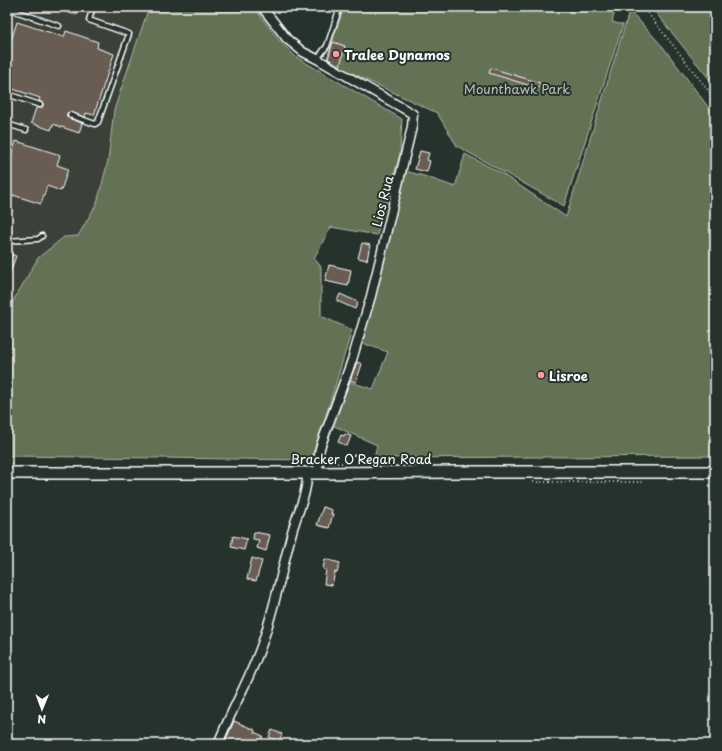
<svg xmlns="http://www.w3.org/2000/svg" width="722" height="751" viewBox="0 0 722 751" font-family="'Playpen Sans',sans-serif">
  <style>
    .built { fill: #3a3f38 }
    .green { fill: #637254; stroke: #b1b8aa }
    .building { fill: #675b53; stroke: #fff }
    .lines { fill: none; stroke-linecap: round; stroke-linejoin: round }
    .service-casing { stroke: #fff; stroke-width: 7 }
    .minor-casing { stroke: #fff; stroke-width: 11 }
    .secondary-casing { stroke: #fff; stroke-width: 14 }
    .path { stroke: #fff; stroke-width: 1.5; stroke-dasharray: 1 3; stroke-linecap: butt }
    .service { stroke: #26332d; stroke-width: 4 }
    .minor { stroke: #26332d; stroke-width: 8 }
    .secondary { stroke: #26332d; stroke-width: 11 }
    .poi-dot { fill: #ff9aa2; stroke: #26332d; stroke-width: 1.5 }
    .labels { text-anchor: middle; dominant-baseline: central; stroke-width: 4; stroke-linejoin: round; paint-order: stroke }
    .poi-label { font-size: 13px; font-weight: bold; fill: #fff; stroke: #26332d; text-anchor: start }
    .park-label { font-size: 13px; fill: #b9c0b2; stroke: #26332d }
    .street-label { font-size: 13px; fill: #fff; stroke: #26332d }
  </style>
  <rect width="100%" height="100%" fill="#26332d"/>
  <filter id="ink" filterUnits="userSpaceOnUse"><feTurbulence type="fractalNoise" baseFrequency=".025" numOctaves="2"/><feDisplacementMap in="SourceGraphic" scale="8" xChannelSelector="R" yChannelSelector="G"/><feConvolveMatrix kernelMatrix="1 2 1 2 8 2 1 2 1" color-interpolation-filters="sRGB"/></filter>
  <g filter="url(#ink)">
    <!-- built -->
    <path class="built" d="M7 7H149L114 110 108 161 97 203 78 236 64 237 38 258 12 303 7 340Z"/>
    <!-- green -->
    <path class="green" d="M149 7H254L278 39 296 57 402 119 400 154 377 235 331 227 314 258 321 267V316L352 330 324 422 311 460 7 456V340L12 303 38 258 64 237 78 236 97 203 108 161 114 110Z
      M344 7H616L612 22 623 25 564 206 457 146 437 113 326 61Z
      M651 7H715V86Z
      M629 12 635 16 663 47 715 116V456L374 458 377 445 332 425 350 382 373 389 388 352 362 343 373 303 405 171 424 176 455 187 465 154 501 173 566 217Z"/>
    <!-- building -->
    <path class="building" d="M55 7H79L76 15 54 8Z
      M17 22 64 37 66 31 98 42 97 48 114 54 94 115 86 113 85 117 70 112 67 113V116L68 118 82 123 79 133 53 124 51 130 31 123 36 108H40L43 106V103L39 101 40 98 7 87V53Z
      M333 42 345 46 340 66 328 59Z
      M491 68 540 83 538 88 489 73Z
      M16 141 60 155 57 165 68 169 61 191 47 186 41 204 13 195 8 210H7V169Z
      M420 151 429 153 427 160 430 161 427 172 415 169Z
      M362 243 370 245 367 260 358 258Z
      M7 253 16 256 8 278H7Z
      M329 265 351 270 348 286 325 281Z
      M340 294 358 302 355 309 337 301Z
      M357 362 362 364 356 382 350 380Z
      M345 434 351 436 347 446 338 442 341 435 344 436Z
      M323 507 332 510 331 514H333L329 528 317 525Z
      M254 532 270 535 266 551 257 548 259 540 253 539Z
      M233 536 247 539 244 550 231 547Z
      M252 558 262 561 256 581 247 579Z
      M325 559 340 563 337 573 335 572 332 585 324 584 326 570 323 569Z
      M234 721 255 730 254 732 263 736 259 744H224Z
      M272 730 282 734 279 741 269 737Z"/>
    <g class="lines">
      <defs>
        <path id="service" d="M9 9 59 26
          M317 59 327 46 340 7
          M7 94 40 105
          M70 115 95 124 98 122 129 34 89 20 93 7
          M7 124 26 130
          M7 241 38 239 42 236"/>
        <path id="minor" d="M262 7 287 39 303 52 317 59 413 114 412 127 371 296 352 360 321 445 319 452 318 473
          M218 744C230 713 247 684 259 652 274 613 281 572 292 532 297 513 308 493 307 473"/>
        <path id="secondary" d="M7 473H318L457 472H715"/>
      </defs>
      <!-- service casing -->
      <use href="#service" class="service-casing"/>
      <!-- minor casing -->
      <use href="#minor" class="minor-casing"/>
      <!-- secondary casing -->
      <use href="#secondary" class="secondary-casing"/>
      <!-- path -->
      <path class="path" d="M643 7 715 99
        M7 463H13
        M329 463H347
        M533 482H645"/>
      <!-- service -->
      <use href="#service" class="service"/>
      <!-- minor -->
      <use href="#minor" class="minor"/>
      <!-- secondary -->
      <use href="#secondary" class="secondary"/>
    </g>
  </g>
  <!-- markers -->
  <g class="poi-dot">
    <circle cx="336" cy="54" r="4"/>
    <circle cx="541" cy="375" r="4"/>
  </g>
  <g class="labels">
    <!-- poi labels -->
    <g class="poi-label">
      <text x="344" y="54">Tralee Dynamos</text>
      <text x="549" y="375">Lisroe</text>
    </g>
    <!-- park labels -->
    <g class="park-label">
      <text x="517" y="88">Mounthawk Park</text>
    </g>
    <!-- street labels -->
    <g class="street-label">
      <text transform="translate(382 201) rotate(-76)">Lios Rua</text>
      <text x="361" y="458">Bracker O'Regan Road</text>
    </g>
  </g>
  <!-- margin -->
  <rect width="722" height="751" fill="none" stroke="#26332d" stroke-width="24"/>
  <rect x="12" y="12" width="698" height="727" fill="none" stroke="#fff" stroke-width="1.5" filter="url(#ink)"/>
  <!-- north arrow -->
  <g transform="translate(42 709) rotate(181)" stroke="#26332d" stroke-width="3" paint-order="stroke">
  <path d="M0-3L7 15L0 10L-7 15Z" fill="#ffffff"/>
  <text y="-6" font-size="11" font-weight="bold" text-anchor="middle" fill="#ffffff">N</text>
  </g>
</svg>
